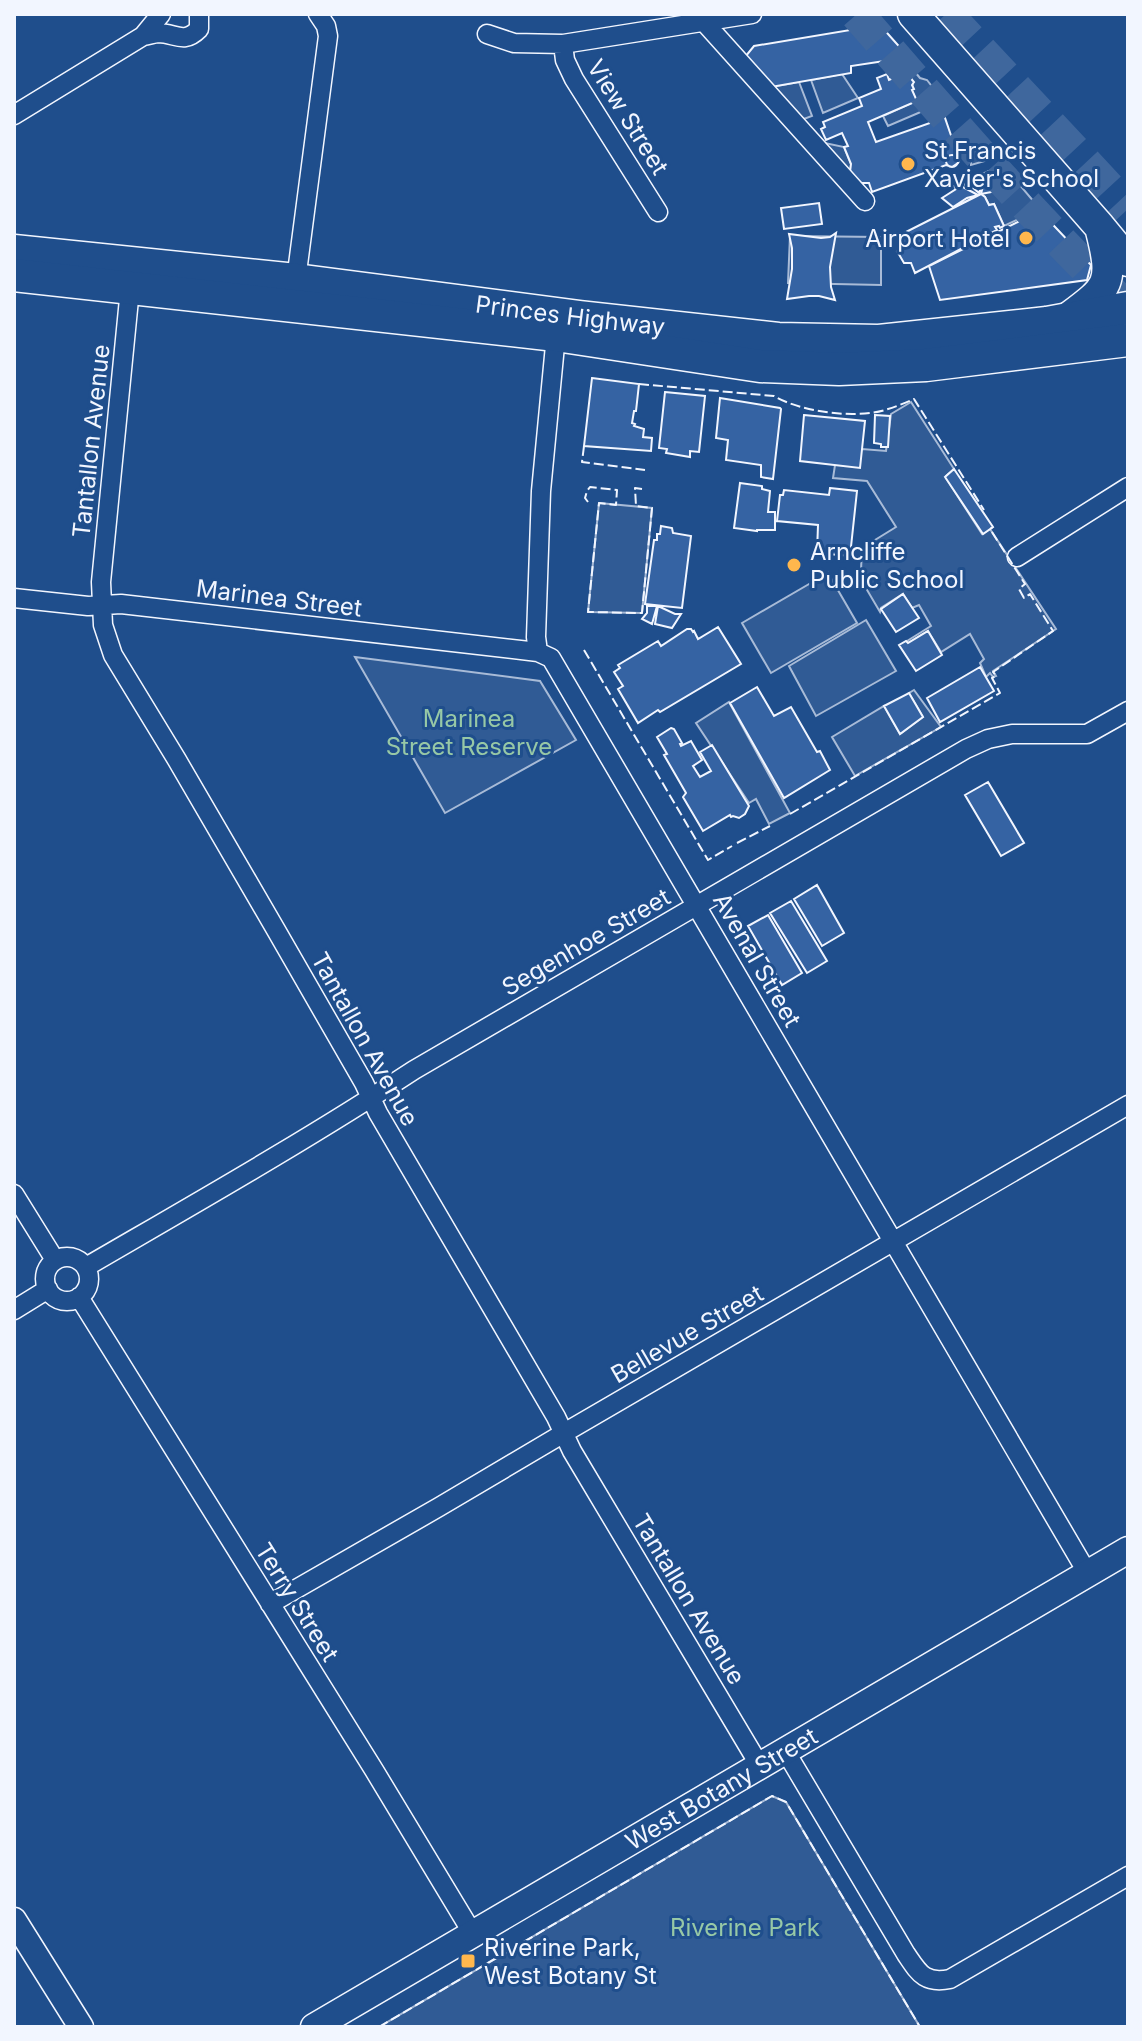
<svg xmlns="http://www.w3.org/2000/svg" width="1142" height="2041" viewBox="0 0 1142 2041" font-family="Inter,sans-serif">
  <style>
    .built { fill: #305b95; stroke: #a8bbd7; stroke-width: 2 }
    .building { fill: #3563a3; stroke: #f2f6ff; stroke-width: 2 }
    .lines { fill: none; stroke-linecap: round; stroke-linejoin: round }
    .motorway-tunnel { stroke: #3f679d; stroke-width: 34; stroke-dasharray: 34 17; stroke-linecap: butt }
    .minor-casing { stroke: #f2f6ff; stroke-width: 21 }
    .tertiary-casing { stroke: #f2f6ff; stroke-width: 27 }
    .secondary-casing { stroke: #f2f6ff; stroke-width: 29 }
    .primary-casing { stroke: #f2f6ff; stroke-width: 33 }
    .trunk-casing { stroke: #f2f6ff; stroke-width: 35 }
    .minor { stroke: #1f4e8c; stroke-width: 18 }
    .tertiary { stroke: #1f4e8c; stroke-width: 24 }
    .secondary { stroke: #1f4e8c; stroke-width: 26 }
    .primary { stroke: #1f4e8c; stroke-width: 30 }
    .trunk { stroke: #1f4e8c; stroke-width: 32 }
    .fence { stroke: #f2f6ff; stroke-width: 2; stroke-dasharray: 10 4; stroke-linecap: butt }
    .poi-dot { fill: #ffb74d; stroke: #1f4e8c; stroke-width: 3 }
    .labels { text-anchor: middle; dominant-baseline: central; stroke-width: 6; stroke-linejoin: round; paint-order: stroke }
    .street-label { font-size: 24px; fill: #f2f6ff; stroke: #1f4e8c }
    .poi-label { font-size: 24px; fill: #f2f6ff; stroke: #1f4e8c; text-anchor: start }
    .park-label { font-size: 24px; fill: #97c8a6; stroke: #1f4e8c }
  </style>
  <rect width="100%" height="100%" fill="#1f4e8c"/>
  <!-- built -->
  <path class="built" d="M910 66 920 78 927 80 944 102 888 126 883 116 916 101 912 90 913 82 911 77 905 73 889 80 887 74Z
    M842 74 858 98 823 113 811 80Z
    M799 82 812 116 801 120 771 87Z
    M978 140 995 158 971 165V143Z
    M820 142 844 147 851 164 850 172Z
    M1003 165 1040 209 1004 226 994 204 989 205 985 197 981 194 963 203 954 186Z
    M790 236 881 237V285L788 283Z
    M911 402 954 469 946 476V478L982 534 990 529 1056 629 993 671 996 676 993 677 990 673 986 677 980 663 984 659 970 634 941 652 928 631 908 643 907 641 931 626 919 605 912 608 903 594 881 608 880 612 860 578 864 570 862 568 861 570 862 548 896 527 867 481 833 478 835 465 862 449 886 451 891 414Z
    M599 503 652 508 642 613 588 612Z
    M828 573 857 623 771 673 742 623Z
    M866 620 896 671 816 716 789 666Z
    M355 657 540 681 576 740 445 813 407 747 402 743 403 740Z
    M914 690 941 727 855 776 832 737 884 706 900 734 923 717 909 693Z
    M729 702 790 813 769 824 756 799 749 803 696 723Z
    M772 1796 786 1802 920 2027H379Z"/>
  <!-- building -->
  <path class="building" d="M880 25 905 53 904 58 851 66V73L771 87 745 57 754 46Z
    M906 73 914 82 912 85 914 89 912 90 917 101 868 122 876 142 930 123 932 116 938 113 945 118 955 147 958 148 960 159 958 163 952 167 946 165 872 192 869 183H858L850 172 851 164 844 147 848 146 842 133 826 140 821 129 825 127 823 122 862 106 859 98 881 89 877 78 887 74 889 80Z
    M946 161a6 6 0 1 1 12 0a6 6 0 1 1-12 0Z
    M1000 175V180L1007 189 981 194 985 178 993 179Z
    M984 178 979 193 972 187 963 184 974 183Z
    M961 186 978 195 967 198 953 207 942 198Z
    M981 194 985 197 989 205 994 204 1004 226 1000 228 999 226 995 227 997 230 915 273 911 263H904L897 251 902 245 898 236Z
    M819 203 822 224 784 229 781 208Z
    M1040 211 1091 265 1087 280 940 300 929 266Z
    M836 233 830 267 831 287 835 300 819 296H809L787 299 792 269V248L789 234 821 238 830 237Z
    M592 378 639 384 636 411H634L632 423 635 424 634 426 644 429 643 437 652 438 651 451 584 446Z
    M665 392 705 396 699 452 690 451V457L666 453 667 449 659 448Z
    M720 398 780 408 781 409 773 479 761 477V465L726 460 728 440 716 438Z
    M804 415 865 421 860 468 800 461Z
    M875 415 890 416 888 447H881V444L874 443Z
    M954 469 993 527 983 534 945 477Z
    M740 483 762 486V489L770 491 768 512H775V530H757V531L734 528Z
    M830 488 857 491 850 556 817 553 818 525 777 521 780 495H783L784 490 829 495Z
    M661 526 672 528 673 533 691 536 682 608 645 604 654 540H657V534H660Z
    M903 594 919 618 896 632 881 609Z
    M647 606H657L652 624 642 619 647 613Z
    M658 606 675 614H681L672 628 655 624Z
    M718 627 741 664 660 712 658 710 638 723 618 689 623 686 614 672 620 668 618 665 658 641 661 646 687 629H691L693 632 694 631 698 639Z
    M928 631 942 655 916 671 899 645 906 641 908 643Z
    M980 667 994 691 940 722 927 698Z
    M757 687 774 716 791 707 817 752 820 751 830 770 784 798 730 703Z
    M909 693 923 717 900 734 884 706Z
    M671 728 674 729 682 743 680 744 681 746 691 741 702 760 693 766 700 777 711 771 700 752 712 745 749 806 745 814 739 818 733 816 731 817 730 815 703 831 683 797 686 793 664 755 667 754 657 737Z
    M988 782 1024 843 1001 856 965 795Z
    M817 885 844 933 822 946 794 899Z
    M791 901 827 961 807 973 770 913Z
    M768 915 802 973 782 985 748 926Z"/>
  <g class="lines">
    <!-- motorway-tunnel -->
    <path class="motorway-tunnel" d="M857 14C944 114 1030 215 1125 306
      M946 14 1128 209"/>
    <defs>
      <path id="minor" d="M704 22 865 201
        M487 34 514 43 563 44 752 14
        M143 36 161 14
        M563 44 565 60 574 79 658 212
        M14 115 143 36C149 35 152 34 158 33 176 33 183 45 199 29V14
        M296 280 328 36 326 26 318 14
        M130 289 101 582 103 625 113 655 177 760 276 930 364 1083 378 1113 556 1417 572 1451 760 1766
        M1017 557 1128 487
        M14 598 88 606 121 604 538 652 551 658 1088 1574
        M538 652 536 637 541 491 556 335
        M14 1194 55 1260
        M45 1279a22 22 0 1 1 44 0a22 22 0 1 1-44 0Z
        M86 1267C196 1203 307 1140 414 1070L966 749 988 739 1012 734H1087L1128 711
        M79 1297 374 1770 473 1934
        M14 1310 48 1289
        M270 1604 439 1507 564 1433 1128 1105
        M786 1752 906 1954C919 1973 924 1984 950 1979L1128 1876"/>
      <path id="tertiary" d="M14 1920 81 2027"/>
      <g id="secondary">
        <path id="s1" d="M314 2027 1128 1550"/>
      </g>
      <path id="primary" d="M913 14 1100 227 1128 261
        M1064 321C1108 288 1115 286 1101 231"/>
      <g id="trunk">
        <path id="s2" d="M14 251 296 280 580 317 778 339 879 341 1047 323 1128 308"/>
        <path d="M14 275 556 335 760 366 839 369 926 365 1128 340"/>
      </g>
    </defs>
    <!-- minor casing -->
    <use href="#minor" class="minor-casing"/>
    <!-- tertiary casing -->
    <use href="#tertiary" class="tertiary-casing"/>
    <!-- secondary casing -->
    <use href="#secondary" class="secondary-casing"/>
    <!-- primary casing -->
    <use href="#primary" class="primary-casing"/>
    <!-- trunk casing -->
    <use href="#trunk" class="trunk-casing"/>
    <!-- minor -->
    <use href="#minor" class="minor"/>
    <!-- tertiary -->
    <use href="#tertiary" class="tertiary"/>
    <!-- secondary -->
    <use href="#secondary" class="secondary"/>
    <!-- primary -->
    <use href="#primary" class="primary"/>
    <!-- trunk -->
    <use href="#trunk" class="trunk"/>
    <!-- fence -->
    <path class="fence" d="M639 384 774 396C801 412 854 419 885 410 895 407 905 403 914 399L984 510
      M584 446 582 462 645 470
      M588 502 585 498 587 491 590 487 617 490 616 505 599 503 588 612 642 613 652 508 636 506 635 488 642 489
      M584 650 708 860 732 846
      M790 814 1000 693 992 678 996 676 993 672 1053 631 1030 594 1024 598 1019 589 1025 584 990 529 993 527
      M737 843 770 826
      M379 2027 772 1796 786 1802 920 2027"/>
  </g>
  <!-- markers -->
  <g class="poi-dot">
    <circle cx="908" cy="164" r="8"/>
    <circle cx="1026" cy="238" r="8"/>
    <circle cx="794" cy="565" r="8"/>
    <rect x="460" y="1953" width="16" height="16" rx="4"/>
  </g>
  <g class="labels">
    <!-- street labels -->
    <g class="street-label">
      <text transform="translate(628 117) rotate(58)">View Street</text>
      <text stroke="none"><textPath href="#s2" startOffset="560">Princes Highway</textPath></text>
      <text transform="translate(91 441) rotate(-84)">Tantallon Avenue</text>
      <text transform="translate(279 598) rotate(7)">Marinea Street</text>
      <text transform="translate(586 942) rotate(-30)">Segenhoe Street</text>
      <text transform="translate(757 960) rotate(60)">Avenal Street</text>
      <text transform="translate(365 1039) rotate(61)">Tantallon Avenue</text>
      <text transform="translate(687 1334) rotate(-30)">Bellevue Street</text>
      <text transform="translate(689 1599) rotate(59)">Tantallon Avenue</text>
      <text transform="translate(297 1602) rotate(58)">Terry Street</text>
      <text stroke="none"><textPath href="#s1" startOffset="472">West Botany Street</textPath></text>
    </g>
    <!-- poi labels -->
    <g class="poi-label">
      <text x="924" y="150">St Francis<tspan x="924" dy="28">Xavier's School</tspan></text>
      <text x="1010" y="238" text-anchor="end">Airport Hotel</text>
      <text x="810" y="551">Arncliffe<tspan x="810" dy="28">Public School</tspan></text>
      <text x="484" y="1947">Riverine Park,<tspan x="484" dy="28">West Botany St</tspan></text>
    </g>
    <!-- park labels -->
    <g class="park-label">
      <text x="469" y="718">Marinea<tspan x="469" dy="28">Street Reserve</tspan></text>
      <text x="745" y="1927">Riverine Park</text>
    </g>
  </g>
  <!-- border -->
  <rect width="1142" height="2041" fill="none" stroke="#f2f6ff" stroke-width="32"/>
</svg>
